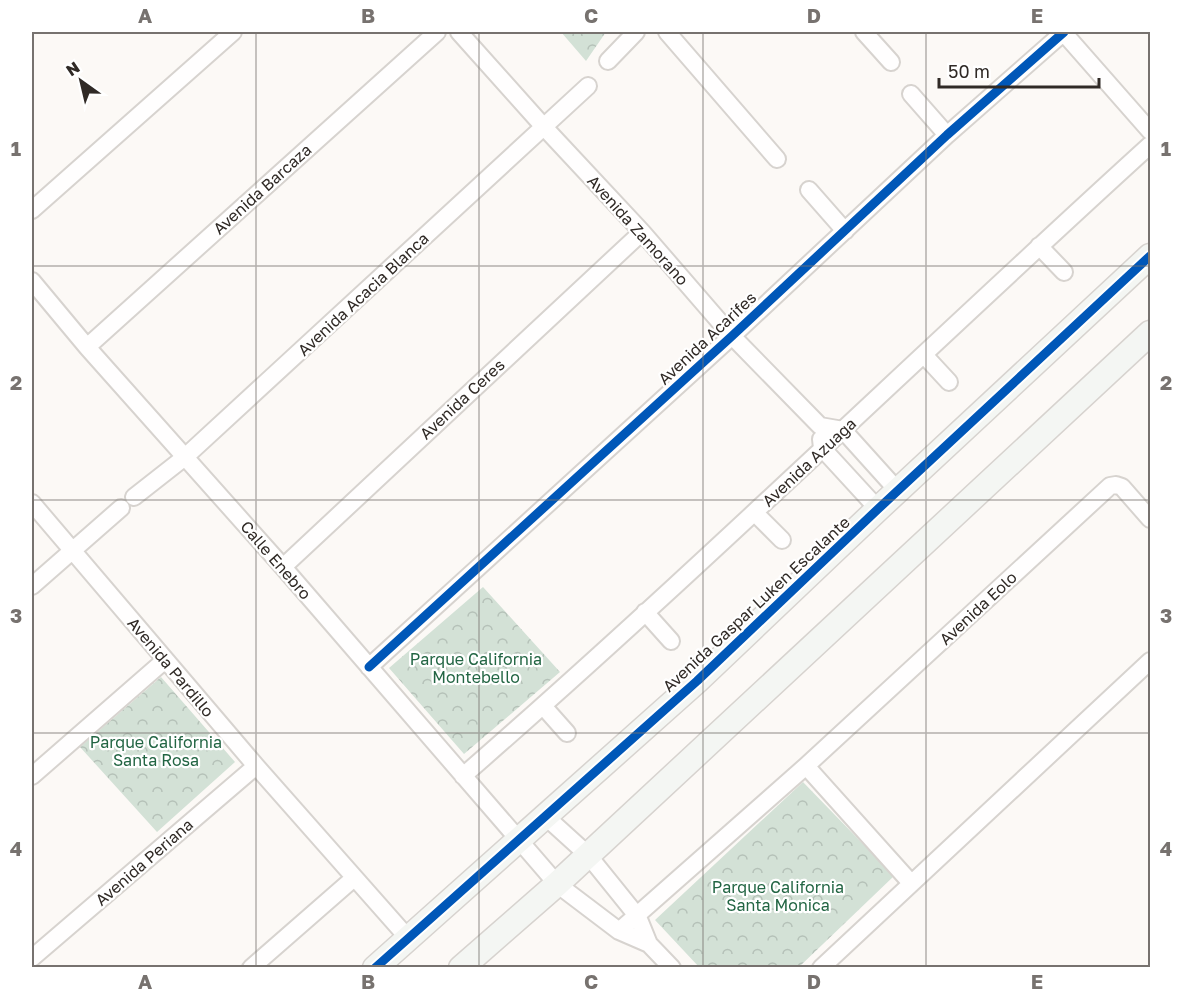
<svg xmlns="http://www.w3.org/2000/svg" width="1182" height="999" viewBox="0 0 1182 999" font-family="'Golos Text',sans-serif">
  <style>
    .park { fill: url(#park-crowns) }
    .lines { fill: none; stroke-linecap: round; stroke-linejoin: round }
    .street-casing { stroke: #d7d3cf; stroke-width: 20 }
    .secondary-casing { stroke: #d7d3cf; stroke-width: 27 }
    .street { stroke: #fffefe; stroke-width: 16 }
    .secondary { stroke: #f4f6f3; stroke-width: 24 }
    .cycleway-casing { stroke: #fff; stroke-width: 13 }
    .cycleway { stroke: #0057b8; stroke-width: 9 }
    .grid { fill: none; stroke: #77726f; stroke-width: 1.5; stroke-opacity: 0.55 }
    .labels { text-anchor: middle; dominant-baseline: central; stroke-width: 4.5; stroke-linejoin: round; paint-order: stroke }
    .street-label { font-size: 16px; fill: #302a26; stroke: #fff }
    .park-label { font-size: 16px; fill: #226543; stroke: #fff }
    .neatline { fill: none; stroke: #77726f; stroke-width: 2 }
    .grid-label { font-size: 20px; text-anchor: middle; font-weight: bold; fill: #77726f }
  </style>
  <defs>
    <pattern id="park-crowns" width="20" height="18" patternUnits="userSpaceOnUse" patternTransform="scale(1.5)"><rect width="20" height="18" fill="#d3e1d6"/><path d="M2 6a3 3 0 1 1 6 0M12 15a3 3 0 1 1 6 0" fill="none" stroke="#b5c1b8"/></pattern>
  </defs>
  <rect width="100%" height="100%" fill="#fcf9f6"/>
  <!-- park -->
  <path class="park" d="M561 32H606L586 61Z
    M483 587 560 672 464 754 389 668Z
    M161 677 235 762 157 832 80 747Z
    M803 782 894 876 799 967H699L655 920Z"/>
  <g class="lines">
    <defs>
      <path id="street" d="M459 32 544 127 642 232 732 336 820 426 843 430 898 491
        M667 32 777 159
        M864 32 891 62
        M1063 32 1150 131
        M608 61 636 32
        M911 94 947 135
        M809 190 845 231
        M32 210 233 32
        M1039 246 1064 272
        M32 281 87 347 283 567 557 884 619 931 649 944
        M87 347 437 32
        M924 355 949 382
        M821 439 822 448 878 509
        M134 497 185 457 588 86
        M32 503 256 766 408 938
        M755 513 782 540
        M283 567 642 232
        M32 586 121 508
        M645 612 671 641
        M369 667 732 336 947 135 1064 32
        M543 706 567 733
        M806 766 911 883
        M32 776 165 660
        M463 776C698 571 920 354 1150 145
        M545 816 588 855 638 917 649 944 672 968
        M619 931 806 766 1110 486 1116 485 1122 487 1150 519
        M32 958 256 766
        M251 968 354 878
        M821 968 1150 661"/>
      <path id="secondary" d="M375 968 697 681 878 509 1150 256
        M461 968 557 884 1150 333"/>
    </defs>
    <!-- street casing -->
    <use href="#street" class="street-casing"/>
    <!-- secondary casing -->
    <use href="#secondary" class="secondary-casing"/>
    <!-- street -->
    <use href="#street" class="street"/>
    <!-- secondary -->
    <use href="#secondary" class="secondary"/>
    <defs>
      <path id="cycleway" d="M369 667 732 336 947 135 1064 32
        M375 968 697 681 878 509 1150 256"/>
    </defs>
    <!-- cycleway casing -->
    <use href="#cycleway" class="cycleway-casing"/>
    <!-- cycleway -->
    <use href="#cycleway" class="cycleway"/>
  </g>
  <!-- grid -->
  <path class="grid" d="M256 32V968M479 32V968M703 32V968M926 32V968M32 266H1150M32 500H1150M32 733H1150"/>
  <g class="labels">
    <!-- street labels -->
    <g class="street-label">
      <text transform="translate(262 189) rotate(-42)">Avenida Barcaza</text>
      <text transform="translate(638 230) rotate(48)">Avenida Zamorano</text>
      <text transform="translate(363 294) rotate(-43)">Avenida Acacia Blanca</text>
      <text transform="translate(707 338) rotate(-43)">Avenida Acarifes</text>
      <text transform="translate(462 399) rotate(-43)">Avenida Ceres</text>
      <text transform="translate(809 462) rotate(-43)">Avenida Azuaga</text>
      <text transform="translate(276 560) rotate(49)">Calle Enebro</text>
      <text transform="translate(756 604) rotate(-43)">Avenida Gaspar Luken Escalante</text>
      <text transform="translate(978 608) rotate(-43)">Avenida Eolo</text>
      <text transform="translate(171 667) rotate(50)">Avenida Pardillo</text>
      <text transform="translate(144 862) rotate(-41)">Avenida Periana</text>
    </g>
    <!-- park labels -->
    <g class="park-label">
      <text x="476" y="659">Parque California<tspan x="476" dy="18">Montebello</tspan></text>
      <text x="156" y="742">Parque California<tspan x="156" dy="18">Santa Rosa</tspan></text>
      <text x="778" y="887">Parque California<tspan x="778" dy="18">Santa Monica</tspan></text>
    </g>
  </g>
  <!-- border -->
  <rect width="1182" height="999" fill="none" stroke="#ffffff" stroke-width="66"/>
  <!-- north arrow -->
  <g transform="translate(81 81) rotate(326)" stroke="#ffffff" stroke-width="4.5" paint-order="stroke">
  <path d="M0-4.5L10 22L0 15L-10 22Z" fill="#302a26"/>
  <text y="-9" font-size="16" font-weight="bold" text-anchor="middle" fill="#302a26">N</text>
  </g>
  <!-- scale -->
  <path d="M939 78v9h160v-9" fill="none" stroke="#302a26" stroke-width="3"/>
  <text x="948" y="78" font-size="18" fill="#302a26" stroke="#ffffff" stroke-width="4.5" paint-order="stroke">50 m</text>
  <rect x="33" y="33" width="1116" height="933" class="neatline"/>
  <g class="grid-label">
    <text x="145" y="23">A</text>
    <text x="368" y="23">B</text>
    <text x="591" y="23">C</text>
    <text x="814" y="23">D</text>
    <text x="1037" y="23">E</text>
    <text x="16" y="156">1</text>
    <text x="1166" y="156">1</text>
    <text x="16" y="390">2</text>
    <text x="1166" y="390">2</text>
    <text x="16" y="623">3</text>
    <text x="1166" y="623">3</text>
    <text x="16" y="856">4</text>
    <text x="1166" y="856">4</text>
    <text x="145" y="989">A</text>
    <text x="368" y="989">B</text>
    <text x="591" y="989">C</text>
    <text x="814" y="989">D</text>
    <text x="1037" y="989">E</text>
  </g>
</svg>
